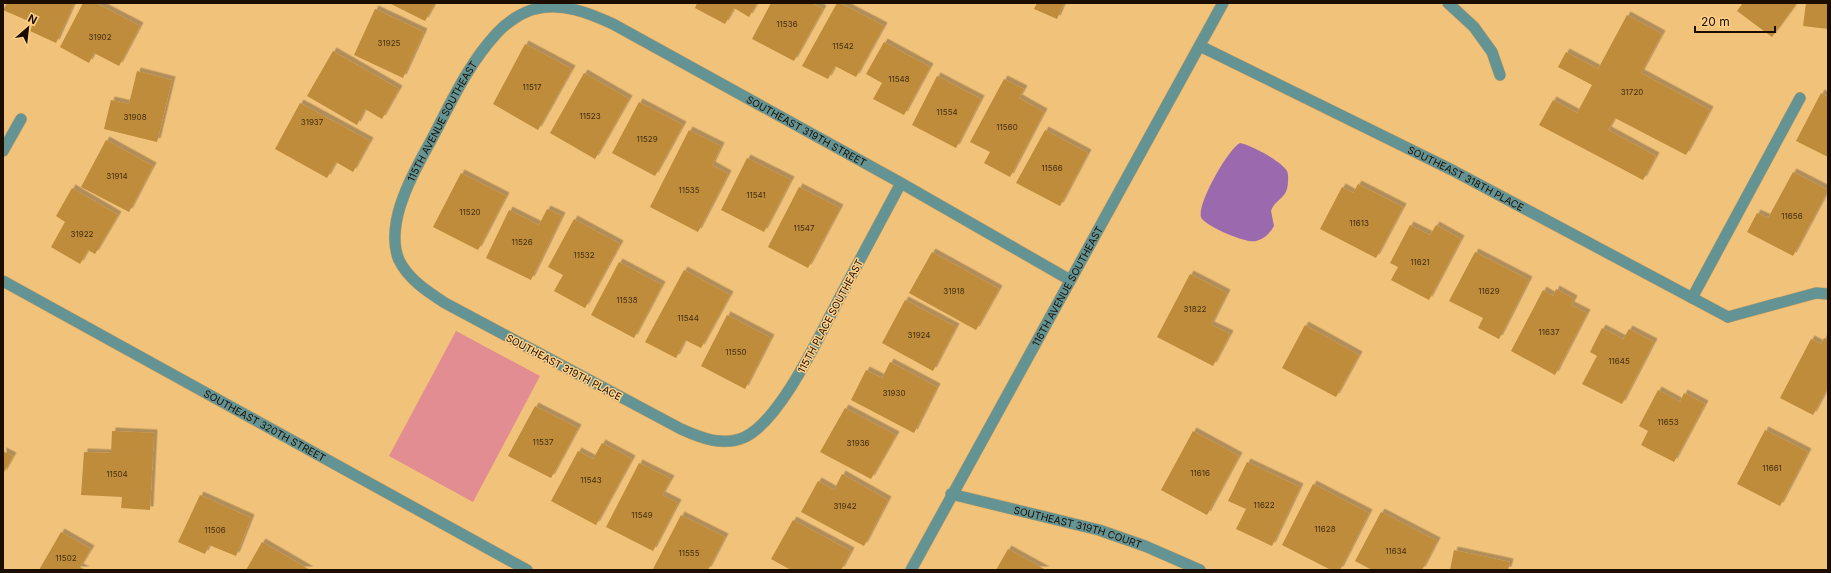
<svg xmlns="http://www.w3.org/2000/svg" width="1831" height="573" viewBox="0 0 1831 573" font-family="Inter,sans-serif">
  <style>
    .green { fill: #e18d91 }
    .water { fill: #9b69ad }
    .building { fill: #be8c3b; filter: url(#shadow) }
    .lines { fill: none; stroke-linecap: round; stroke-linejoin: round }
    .service-casing { stroke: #caa164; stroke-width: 12 }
    .minor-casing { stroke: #caa164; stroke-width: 12 }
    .tertiary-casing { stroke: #caa164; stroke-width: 12 }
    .service { stroke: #639393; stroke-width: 11 }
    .minor { stroke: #639393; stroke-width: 11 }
    .tertiary { stroke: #639393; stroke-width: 11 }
    .labels { text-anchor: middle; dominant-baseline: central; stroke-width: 3; stroke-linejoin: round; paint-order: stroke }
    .number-label { font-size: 8px; fill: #442d0f }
    .street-label { font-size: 10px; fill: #1b0d00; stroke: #ffcf86 }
  </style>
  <defs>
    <filter id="shadow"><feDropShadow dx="3.5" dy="-3.5" stdDeviation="0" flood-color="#0004"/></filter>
  </defs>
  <rect width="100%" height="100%" fill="#f1c27a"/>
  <!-- green -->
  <path class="green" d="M456 331 540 376 473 502 389 456Z"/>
  <!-- water -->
  <path class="water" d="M1240 143C1251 145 1281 161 1287 171 1289 175 1288 185 1287 189 1285 198 1274 201 1271 211L1274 226C1270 233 1264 239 1256 241 1247 244 1204 226 1201 217 1197 204 1228 149 1240 143Z"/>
  <!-- building -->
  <path class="building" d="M7 3H74L56 43 30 31 33 23 3 10Z
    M83 3H96L140 26 119 66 94 53 89 63 60 47Z
    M389 3H435L425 21Z
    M697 3H757L749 17 734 8 725 24 695 8Z
    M771 3H812L823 9 794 61 752 39Z
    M837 3H840L884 26 856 77 835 66 828 79 802 66Z
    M1037 3H1064L1057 19 1034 9Z
    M1743 3H1797L1772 37 1737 11Z
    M1806 3H1828V29L1803 26Z
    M375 9 424 32 403 78 354 55Z
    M1627 15 1662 34 1641 73 1710 110 1686 155 1615 118 1608 130 1656 156 1643 180 1539 125 1553 100 1577 113 1592 85 1558 67 1566 52 1598 69Z
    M884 42 930 67 904 115 873 99 882 83 866 74Z
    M525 44 572 69 538 130 493 104Z
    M333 51 399 89 382 119 365 109 357 125 307 96Z
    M137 71 172 80 157 142 104 129 111 100 129 104Z
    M584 73 629 99 595 159 550 133Z
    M937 76 981 99 956 148 912 125Z
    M1004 79 1024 89 1019 98 1044 112 1010 177 984 163 990 152 970 142Z
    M1821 93 1828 97V157L1796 141Z
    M639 102 683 125 655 176 612 153Z
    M300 103 370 141 353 172 336 162 327 178 275 149Z
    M689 130 721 146 712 165 728 174 698 232 650 207Z
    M1045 130 1088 153 1060 206 1016 183Z
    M106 140 153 166 129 212 81 187Z
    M747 158 791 180 764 232 721 210Z
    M1793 172 1828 190 1793 256 1747 232 1757 213 1768 218Z
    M461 173 506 196 478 250 433 227Z
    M1358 184 1403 207 1376 258 1320 229 1342 187 1353 193Z
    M799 187 840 208 808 268 768 247Z
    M72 188 118 215 95 254 88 250 80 264 51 247 65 222 56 216Z
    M547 209 562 216 531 280 486 258 509 210 539 225Z
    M574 219 620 244 585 308 554 291 563 275 548 267Z
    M1410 225 1430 235 1436 225 1461 239 1429 300 1391 280 1398 267 1390 263Z
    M932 252 999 289 976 330 909 293Z
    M1475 252 1529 280 1499 339 1478 328 1483 318 1449 301Z
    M619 262 662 285 634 338 591 315Z
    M684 270 730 295 701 348 685 340 676 358 645 342Z
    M1190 274 1227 293 1211 325 1230 334 1213 366 1157 337Z
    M1556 289 1574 299 1571 305 1587 313 1555 375 1511 351 1543 290 1553 296Z
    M905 300 956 327 933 371 882 343Z
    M727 315 771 338 745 389 701 366Z
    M1305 325 1359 355 1336 397 1282 368Z
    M1602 328 1623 339 1629 329 1654 342 1622 404 1582 384 1597 356 1590 352Z
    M1824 338 1828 340V387L1813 415 1780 398 1811 339 1821 344Z
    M890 362 937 387 914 433 851 400 866 370 882 378Z
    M1658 390 1680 402 1684 393 1705 404 1674 462 1641 445 1648 431 1639 426Z
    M535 406 578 428 551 478 508 456Z
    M845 408 896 435 871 479 820 452Z
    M1765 430 1808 452 1780 506 1737 484Z
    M112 431 154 433 150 510 121 508 122 497 81 495 84 452 111 453Z
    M1193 431 1239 456 1207 515 1161 490Z
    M602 443 632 459 596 525 551 501 578 451 593 459Z
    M3 451 13 456 3 474Z
    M1247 462 1300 487 1272 546 1236 529 1246 509 1228 501Z
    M639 463 671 479 662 495 678 503 653 551 606 527Z
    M842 474 888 500 864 546 801 512 818 481 834 490Z
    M1313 484 1369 513 1340 570H1331L1282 545Z
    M200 495 251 518 236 556 209 545 205 554 178 542Z
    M1381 512 1437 541 1422 570H1372L1355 561Z
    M681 515 725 537 708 570 653 569Z
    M793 520 851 551 841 570H791L771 559Z
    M61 532 91 549 80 567 86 570H39Z
    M262 542 310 570H246Z
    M1008 549 1046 570H996Z
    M1454 550 1510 562 1508 570H1450Z"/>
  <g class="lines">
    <defs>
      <path id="service" d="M1448 3 1474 27 1492 52 1500 75
        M1692 298 1800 98
        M1728 317 1816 293 1828 294"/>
      <g id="minor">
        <path id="s1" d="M1200 46 1452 170 1728 317"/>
        <path d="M3 151 21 119"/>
        <path id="s2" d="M901 183C881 220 861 258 841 295 821 332 782 419 745 437 723 447 701 438 681 429L445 303C428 292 408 279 399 260 391 242 396 216 403 198 411 175 424 154 435 133 453 98 470 62 497 33 506 23 522 12 535 9 562 2 589 13 613 24L901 183 1070 280"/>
        <path id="s3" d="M951 494 1099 530 1145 546 1200 570"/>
        <path id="s4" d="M911 570 1223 3"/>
      </g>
      <g id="tertiary">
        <path id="s5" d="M3 281 527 570"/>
      </g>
    </defs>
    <!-- service casing -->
    <use href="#service" class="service-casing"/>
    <!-- minor casing -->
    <use href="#minor" class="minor-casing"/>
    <!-- tertiary casing -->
    <use href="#tertiary" class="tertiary-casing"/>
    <!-- service -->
    <use href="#service" class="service"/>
    <!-- minor -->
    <use href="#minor" class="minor"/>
    <!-- tertiary -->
    <use href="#tertiary" class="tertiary"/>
  </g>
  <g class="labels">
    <!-- number labels -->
    <g class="number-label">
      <text x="787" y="24">11536</text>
      <text x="100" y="37">31902</text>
      <text x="389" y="43">31925</text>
      <text x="843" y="46">11542</text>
      <text x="899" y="79">11548</text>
      <text x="532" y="87">11517</text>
      <text x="1632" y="92">31720</text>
      <text x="947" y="112">11554</text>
      <text x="590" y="116">11523</text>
      <text x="135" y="117">31908</text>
      <text x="312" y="122">31937</text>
      <text x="1007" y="127">11560</text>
      <text x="647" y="139">11529</text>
      <text x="1052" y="168">11566</text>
      <text x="117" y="176">31914</text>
      <text x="689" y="190">11535</text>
      <text x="756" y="195">11541</text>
      <text x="470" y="212">11520</text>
      <text x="1792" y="216">11656</text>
      <text x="1359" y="223">11613</text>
      <text x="804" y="228">11547</text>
      <text x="82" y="234">31922</text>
      <text x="522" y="242">11526</text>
      <text x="584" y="255">11532</text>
      <text x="1420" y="262">11621</text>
      <text x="954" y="291">31918</text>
      <text x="1489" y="291">11629</text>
      <text x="627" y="300">11538</text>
      <text x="1195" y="309">31822</text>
      <text x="688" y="318">11544</text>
      <text x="1549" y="332">11637</text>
      <text x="919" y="335">31924</text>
      <text x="736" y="352">11550</text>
      <text x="1619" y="361">11645</text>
      <text x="894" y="393">31930</text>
      <text x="1668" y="422">11653</text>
      <text x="543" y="442">11537</text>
      <text x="858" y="443">31936</text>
      <text x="1772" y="468">11661</text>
      <text x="1200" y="473">11616</text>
      <text x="117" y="474">11504</text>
      <text x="591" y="480">11543</text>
      <text x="1264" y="505">11622</text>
      <text x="845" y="506">31942</text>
      <text x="642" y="515">11549</text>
      <text x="1325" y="529">11628</text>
      <text x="215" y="530">11506</text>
      <text x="1396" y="551">11634</text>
      <text x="689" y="553">11555</text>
      <text x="66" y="558">11502</text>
    </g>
    <!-- street labels -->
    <g class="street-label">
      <text stroke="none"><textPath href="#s2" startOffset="848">115TH AVENUE SOUTHEAST</textPath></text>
      <text stroke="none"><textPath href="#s2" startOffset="1300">SOUTHEAST 319TH STREET</textPath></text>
      <text stroke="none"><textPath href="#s1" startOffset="297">SOUTHEAST 318TH PLACE</textPath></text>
      <text stroke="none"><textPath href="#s4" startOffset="324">116TH AVENUE SOUTHEAST</textPath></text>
      <text transform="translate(830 316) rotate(-62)">115TH PLACE SOUTHEAST</text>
      <text transform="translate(564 367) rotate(28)">SOUTHEAST 319TH PLACE</text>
      <text stroke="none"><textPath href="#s5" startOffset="299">SOUTHEAST 320TH STREET</textPath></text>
      <text stroke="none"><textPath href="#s3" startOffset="131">SOUTHEAST 319TH COURT</textPath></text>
    </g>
  </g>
  <!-- border -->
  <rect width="1831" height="573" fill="none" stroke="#1b0d00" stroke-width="8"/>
  <!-- north arrow -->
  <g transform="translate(28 28) rotate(28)" stroke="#ffcf86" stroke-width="3" paint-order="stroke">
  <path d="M0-3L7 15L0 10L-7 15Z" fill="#1b0d00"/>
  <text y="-6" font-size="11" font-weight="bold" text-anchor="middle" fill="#1b0d00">N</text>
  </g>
  <!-- scale -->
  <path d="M1695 26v6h80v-6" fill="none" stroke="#1b0d00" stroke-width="2"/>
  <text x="1701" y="26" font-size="12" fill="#1b0d00" stroke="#ffcf86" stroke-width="3" paint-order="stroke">20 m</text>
</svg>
